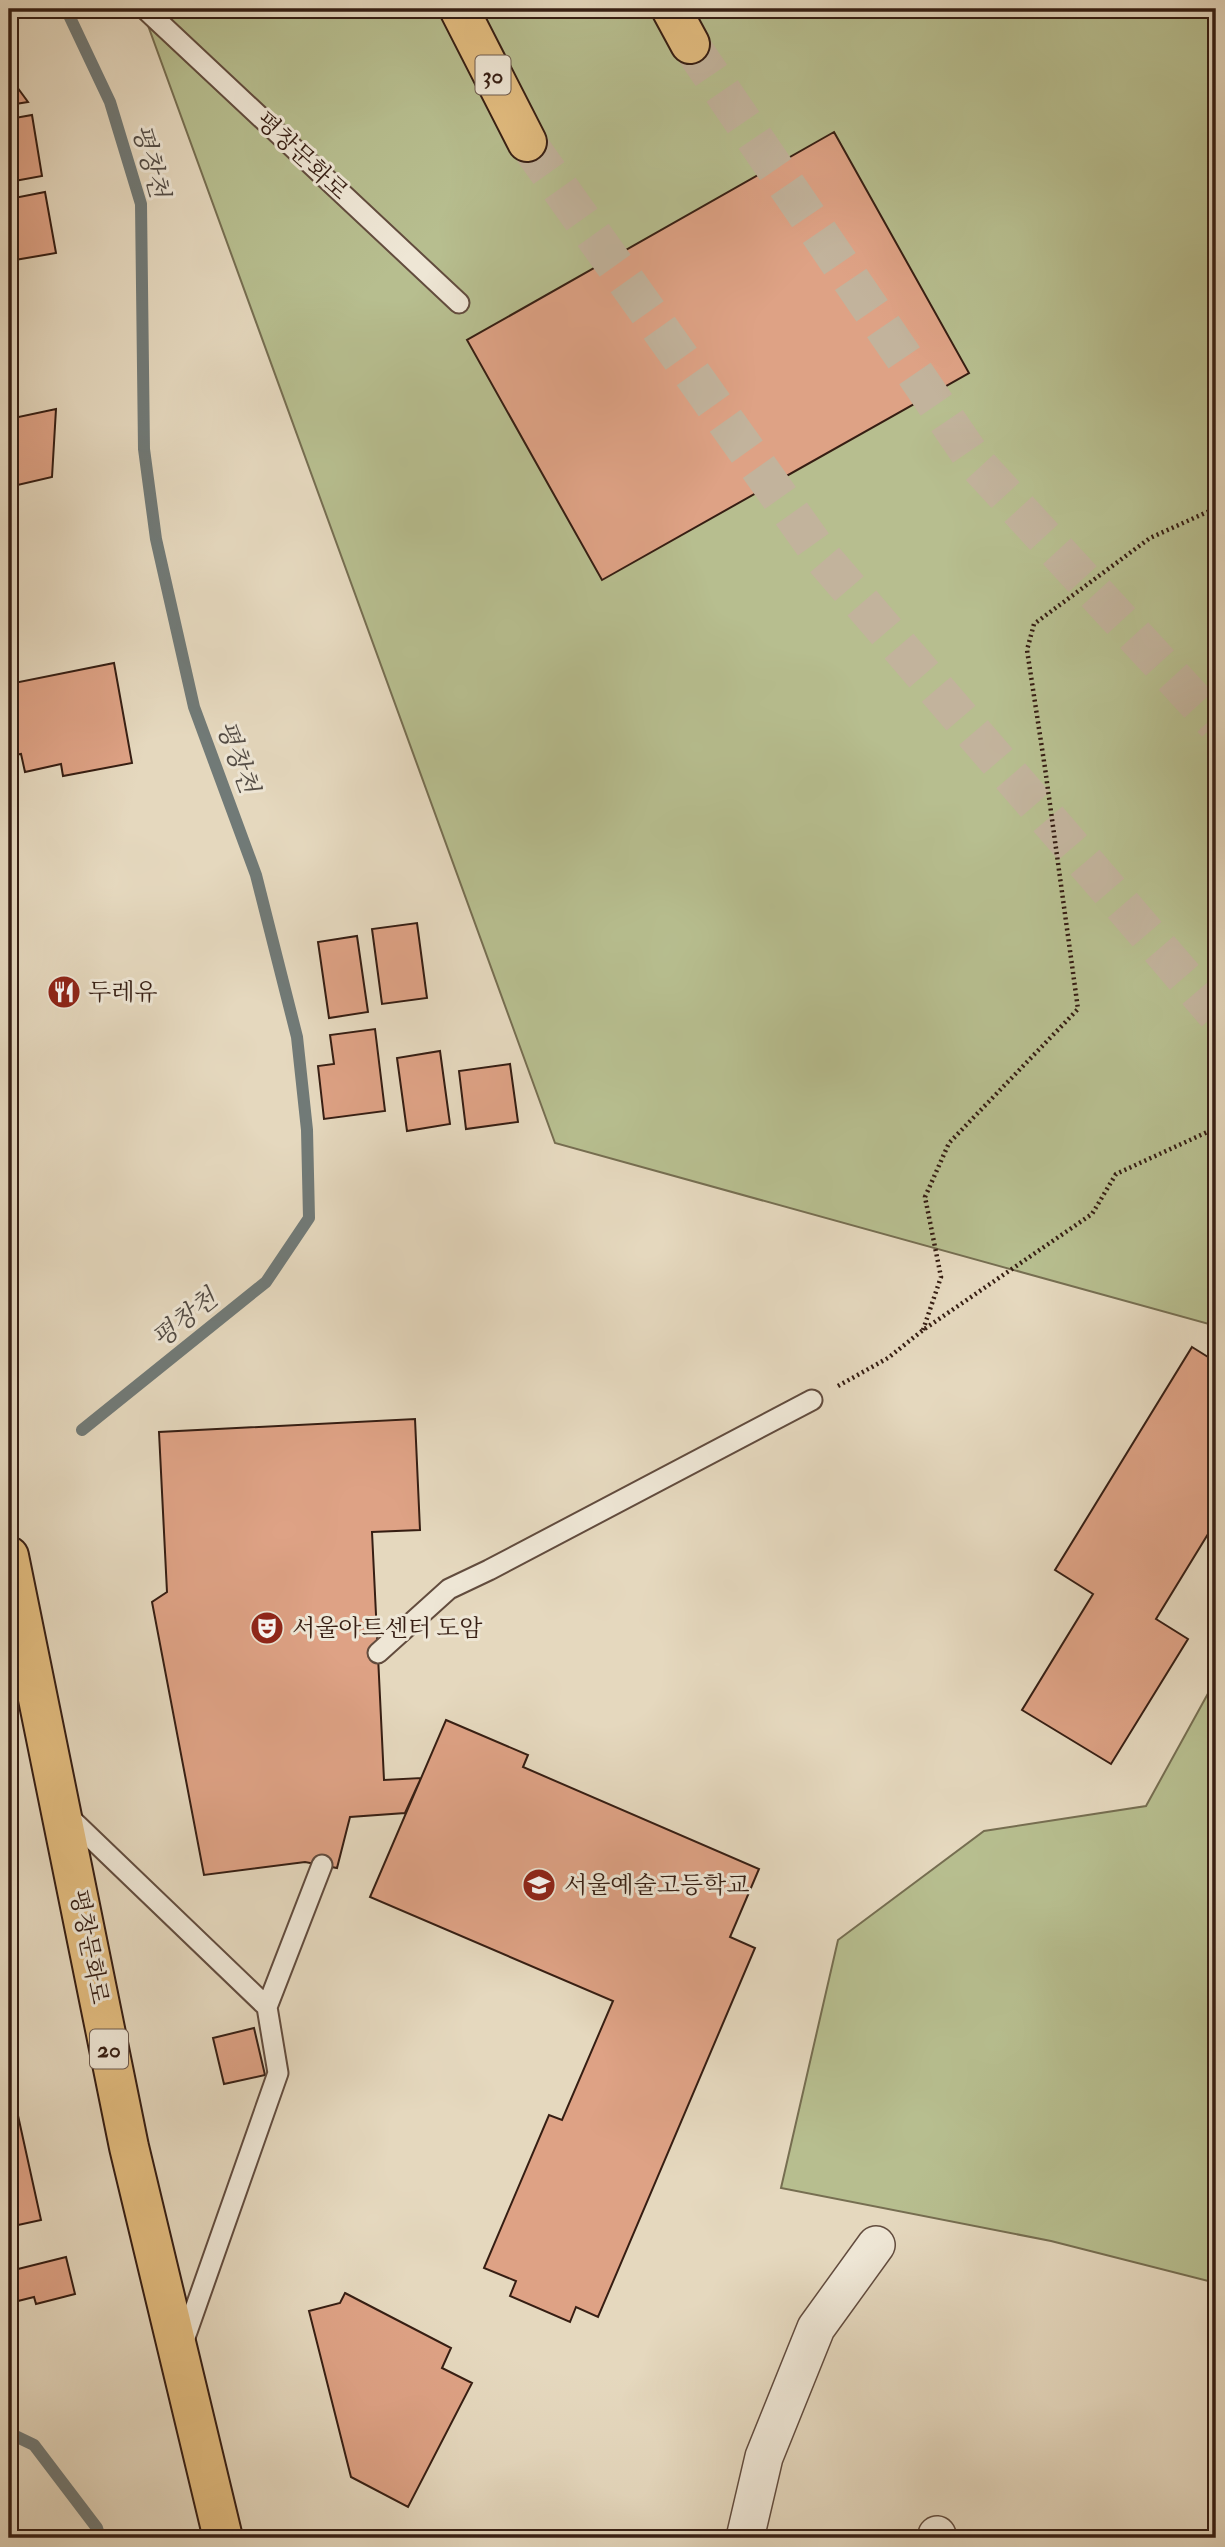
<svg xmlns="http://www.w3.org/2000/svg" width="1225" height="2547" viewBox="0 0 1225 2547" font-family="'IM FELL Double Pica','Noto Serif KR',serif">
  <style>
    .green { fill: #b7be8f; stroke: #766e51; stroke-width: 2 }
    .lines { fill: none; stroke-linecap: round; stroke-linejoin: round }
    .stream { stroke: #717a77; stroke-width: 12 }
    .building { fill: #dea285; stroke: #361e13; stroke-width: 2 }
    .trunk-tunnel { stroke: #c2b39c; stroke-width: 38; stroke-dasharray: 38 19; stroke-linecap: butt }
    .service-casing { stroke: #624c3e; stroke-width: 23 }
    .minor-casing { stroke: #624c3e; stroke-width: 40 }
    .primary-casing { stroke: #361e13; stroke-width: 42 }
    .trunk-casing { stroke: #361e13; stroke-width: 42 }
    .path { stroke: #361e13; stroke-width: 4.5; stroke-dasharray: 2 3.5; stroke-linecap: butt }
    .service { stroke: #eee6d5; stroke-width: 19 }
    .minor { stroke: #eee6d5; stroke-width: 37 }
    .primary { stroke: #e2bc7f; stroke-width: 38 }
    .trunk { stroke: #e2bc7f; stroke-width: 38 }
    .labels { text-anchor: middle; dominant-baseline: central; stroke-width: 6; stroke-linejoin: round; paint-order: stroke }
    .shield { fill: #eee6d5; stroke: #6d5a4d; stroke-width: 2 }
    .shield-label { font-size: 23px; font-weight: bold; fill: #361e13 }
    .street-label { font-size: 24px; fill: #361e13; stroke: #eee6d5 }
    .poi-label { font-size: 24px; fill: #361e13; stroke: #eee6d5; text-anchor: start }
    .water-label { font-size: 26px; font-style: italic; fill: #534c45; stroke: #eee6d5 }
  </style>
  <rect width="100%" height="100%" fill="#e5d8be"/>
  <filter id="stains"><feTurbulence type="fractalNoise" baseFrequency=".00286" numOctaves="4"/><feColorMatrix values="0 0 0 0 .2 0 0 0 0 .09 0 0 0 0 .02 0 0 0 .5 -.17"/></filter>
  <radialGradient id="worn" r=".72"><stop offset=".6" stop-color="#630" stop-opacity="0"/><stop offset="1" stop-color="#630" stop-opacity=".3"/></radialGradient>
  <!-- green -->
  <path class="green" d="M142 9H1216V1326L555 1143Z
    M1216 1679V2283L1051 2241 781 2188 838 1940 984 1831 1146 1806Z"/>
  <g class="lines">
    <!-- stream -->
    <path class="stream" d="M66 9 110 102 141 204 144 449 156 539 194 707 256 875 297 1037 307 1130 309 1218 266 1282 82 1430
      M9 2433 34 2445 97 2528 100 2538"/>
  </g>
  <!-- building -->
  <path class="building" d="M9 76 28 102 9 105Z
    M32 115 42 176 9 182V119Z
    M834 132 969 373 602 580 467 340Z
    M45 192 56 253 9 261V199Z
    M56 409 52 477 9 487V419Z
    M114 663 132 763 63 776 61 764 25 772 21 754 9 756V684Z
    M417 923 427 998 382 1004 372 929Z
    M357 936 368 1012 329 1018 318 942Z
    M375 1029 385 1111 324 1119 318 1066 334 1064 330 1035Z
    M440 1051 450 1124 407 1131 397 1058Z
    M510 1064 518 1122 466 1129 459 1071Z
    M1192 1347 1216 1362V1521L1156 1619 1188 1639 1111 1764 1022 1710 1093 1594 1055 1570Z
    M415 1419 420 1530 372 1532 384 1780 421 1778 405 1813 350 1817 337 1868 305 1862 204 1875 152 1602 167 1592 159 1432Z
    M446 1720 528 1755 523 1767 759 1869 730 1937 755 1948 598 2317 576 2307 570 2322 510 2296 516 2281 484 2268 549 2115 562 2120 613 2001 370 1897Z
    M254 2028 265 2075 224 2084 213 2038Z
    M15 2102 41 2220 9 2227V2104Z
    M66 2257 75 2294 36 2304 34 2297 18 2301 10 2271Z
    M345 2293 451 2348 442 2368 472 2383 408 2507 351 2477 309 2311 340 2303Z"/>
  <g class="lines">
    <!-- trunk-tunnel -->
    <path class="trunk-tunnel" d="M690 44 976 463 1216 724
      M527 142 823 558 1216 1014"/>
    <defs>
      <path id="service" d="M145 9 459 303
        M378 1653 449 1589 489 1570 812 1400
        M66 1814 267 2007 278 2073 182 2346
        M267 2007 322 1865"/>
      <path id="minor" d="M937 2535 938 2538
        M745 2538 764 2457 816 2328 876 2245"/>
      <path id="primary" d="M9 1556 129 2147 223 2538"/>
      <path id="trunk" d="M459 9 527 142
        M671 9 690 44"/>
    </defs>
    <!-- service casing -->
    <use href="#service" class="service-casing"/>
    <!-- minor casing -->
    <use href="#minor" class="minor-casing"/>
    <!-- primary casing -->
    <use href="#primary" class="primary-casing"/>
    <!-- trunk casing -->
    <use href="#trunk" class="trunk-casing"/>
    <!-- path -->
    <path class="path" d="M923 1330 941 1277 925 1197 949 1143 1078 1009 1045 768 1027 650 1034 624 1150 538 1216 508
      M838 1386 888 1358 923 1330 1092 1214 1116 1174 1216 1128"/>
    <!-- service -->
    <use href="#service" class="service"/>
    <!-- minor -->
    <use href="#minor" class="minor"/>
    <!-- primary -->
    <use href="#primary" class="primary"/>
    <!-- trunk -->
    <use href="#trunk" class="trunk"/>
  </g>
  <!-- icons -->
  <defs>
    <symbol id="restaurant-disc" viewBox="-11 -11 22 22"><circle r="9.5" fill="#8f2418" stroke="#eee6d5"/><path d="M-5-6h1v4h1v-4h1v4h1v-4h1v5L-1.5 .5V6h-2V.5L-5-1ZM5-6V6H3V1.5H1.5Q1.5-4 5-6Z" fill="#fff"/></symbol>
    <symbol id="theatre-disc" viewBox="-11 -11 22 22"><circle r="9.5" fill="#8f2418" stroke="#eee6d5"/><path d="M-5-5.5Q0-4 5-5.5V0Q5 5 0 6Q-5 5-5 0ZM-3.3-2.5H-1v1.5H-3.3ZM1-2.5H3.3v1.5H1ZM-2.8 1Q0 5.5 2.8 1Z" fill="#fff"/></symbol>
    <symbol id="school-disc" viewBox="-11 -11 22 22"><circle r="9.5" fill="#8f2418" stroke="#eee6d5"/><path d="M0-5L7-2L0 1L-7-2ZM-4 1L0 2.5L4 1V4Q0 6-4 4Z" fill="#fff"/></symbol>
  </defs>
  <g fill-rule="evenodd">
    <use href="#restaurant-disc" x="45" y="973" width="38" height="38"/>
    <use href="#theatre-disc" x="248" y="1609" width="38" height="38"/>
    <use href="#school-disc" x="520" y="1866" width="38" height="38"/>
  </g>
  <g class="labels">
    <!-- shield labels -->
    <g class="shield">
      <rect x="475.5" y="55.5" width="35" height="39" rx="5"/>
      <rect x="90" y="2029.5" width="38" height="39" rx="5"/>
    </g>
    <g class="shield-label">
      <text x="493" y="75">30</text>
      <text x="109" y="2049">20</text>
    </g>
    <!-- street labels -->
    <g class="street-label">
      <text transform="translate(302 156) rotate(43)">평창문화로</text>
      <text transform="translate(89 1947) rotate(79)">평창문화로</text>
    </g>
    <!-- poi labels -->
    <g class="poi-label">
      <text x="88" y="992">두레유</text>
      <text x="292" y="1628">서울아트센터 도암</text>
      <text x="564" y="1885">서울예술고등학교</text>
    </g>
    <!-- water labels -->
    <g class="water-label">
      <text transform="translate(150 161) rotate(75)">평창천</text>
      <text transform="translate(237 757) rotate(70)">평창천</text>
      <text transform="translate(185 1319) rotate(-39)">평창천</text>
    </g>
  </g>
  <!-- margin -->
  <rect width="1225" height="2547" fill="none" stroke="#e5d8be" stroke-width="35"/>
  <rect x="10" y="10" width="1204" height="2526" fill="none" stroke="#361e13" stroke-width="3.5"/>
  <rect x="18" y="18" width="1190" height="2512" fill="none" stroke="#361e13" stroke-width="2"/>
  <rect width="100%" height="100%" filter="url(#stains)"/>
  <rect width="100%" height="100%" fill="url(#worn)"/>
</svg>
